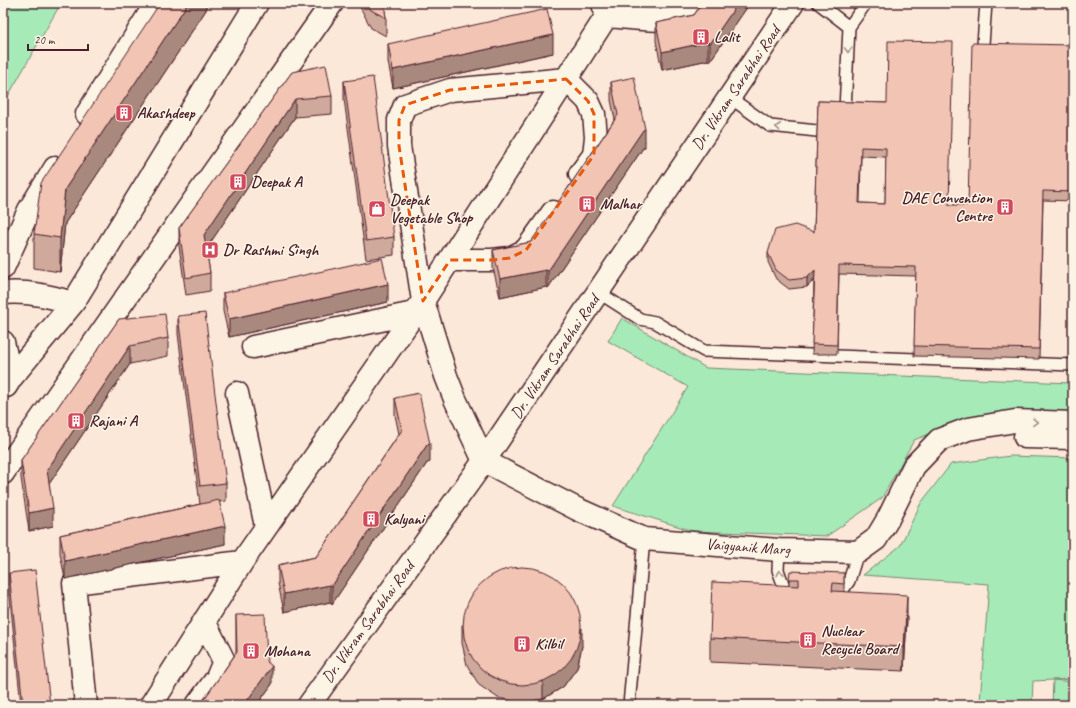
<svg xmlns="http://www.w3.org/2000/svg" width="1076" height="708" viewBox="0 0 1076 708" font-family="Caveat,sans-serif">
  <style>
    .green { fill: #a6ebb7; stroke: #788571 }
    .lines { fill: none; stroke-linecap: round; stroke-linejoin: round }
    .service-casing { stroke: #4a1f2b; stroke-width: 14 }
    .minor-casing { stroke: #4a1f2b; stroke-width: 25 }
    .tertiary-casing { stroke: #4a1f2b; stroke-width: 25 }
    .service { stroke: #fcf5e5; stroke-width: 11 }
    .minor { stroke: #fcf5e5; stroke-width: 22 }
    .tertiary { stroke: #fcf5e5; stroke-width: 22 }
    .wall { fill: #cfa99b; stroke: #4a1f2b; fill-rule: evenodd }
    .shaded-wall { fill: #a9897e; stroke: #4a1f2b }
    .building { fill: #f1c4b4; stroke: #4a1f2b; fill-rule: evenodd }
    .oneway { stroke: #a38a88 }
    .marked { fill: none; stroke: #e8590c; stroke-width: 3; stroke-dasharray: 8 5; stroke-linejoin: round }
    .labels { text-anchor: middle; dominant-baseline: central; stroke-width: 3; stroke-linejoin: round; paint-order: stroke }
    .poi-label { font-size: 16px; font-weight: bold; fill: #4a1f2b; stroke: #fcf5e5; text-anchor: start }
    .street-label { font-size: 16px; fill: #4a1f2b; stroke: #fcf5e5 }
  </style>
  <rect width="100%" height="100%" fill="#fbe8d8"/>
  <filter id="ink" filterUnits="userSpaceOnUse"><feTurbulence type="fractalNoise" baseFrequency=".025" numOctaves="2"/><feDisplacementMap in="SourceGraphic" scale="8" xChannelSelector="R" yChannelSelector="G"/><feConvolveMatrix kernelMatrix="1 2 1 2 8 2 1 2 1" color-interpolation-filters="sRGB"/></filter>
  <g filter="url(#ink)">
    <!-- green -->
    <path class="green" d="M3 3H61L3 105Z
      M622 318 706 368 1071 383 1073 384V422L953 425 914 440 882 498 827 536 693 531 613 506 688 387 608 341Z
      M1010 456 1073 458V679L1053 680 1073 682V705H1052L1053 680 1033 681 1032 705H943V701L980 702 989 584 863 575 900 546 921 503 951 464Z"/>
    <g class="lines">
      <defs>
        <path id="service" d="M818 3 849 27
          M982 58 986 3
          M729 97 770 126 817 131
          M845 110 849 27 866 3
          M598 292 640 319 655 322 704 351 1073 365
          M779 550 778 570 786 592 794 593
          M835 596H839L849 581 858 552
          M629 705 644 539"/>
        <path id="minor" d="M603 4 607 16C625 17 668 24 684 16 689 13 694 8 697 3
          M87 114 156 3
          M450 260H492L510 258 526 250 553 212
          M3 268 29 210 55 168
          M3 293C29 291 49 296 73 303
          M3 342 11 378 6 386
          M253 347 414 313
          M11 378 73 303 257 3
          M237 393 266 526
          M484 461 455 399 446 376 423 301 399 146V120L405 105 450 90 566 79 588 101 594 114 596 137 594 155 580 174
          M3 473 332 3
          M86 705 74 583 242 562
          M151 705 242 562 423 301 615 3
          M197 705 217 678 224 661 204 621"/>
        <path id="tertiary" d="M1025 437 1073 438
          M484 461 577 509 644 539 779 550 858 552 876 539 888 519 914 466 939 440 968 429 1015 421 1073 423
          M309 705 484 461 793 3"/>
      </defs>
      <!-- service casing -->
      <use href="#service" class="service-casing"/>
      <!-- minor casing -->
      <use href="#minor" class="minor-casing"/>
      <!-- tertiary casing -->
      <use href="#tertiary" class="tertiary-casing"/>
      <!-- service -->
      <use href="#service" class="service"/>
      <!-- minor -->
      <use href="#minor" class="minor"/>
      <!-- tertiary -->
      <use href="#tertiary" class="tertiary"/>
    </g>
    <!-- wall -->
    <path class="wall" d="M160 3H206V10L65 223 60 272 34 268V234Z
      M358 3H384L386 18V36L371 28Z
      M534 3H556L534 6Z
      M702 3H750L710 61 708 60 662 70 656 41V23L694 15Z
      M388 44 553 53 393 88 388 62Z
      M1073 45V201L1043 200 1039 359 914 356 916 276 839 274 837 354H812L814 280 807 287 789 289 776 279 768 262V253L814 232 818 101 887 103 949 205H968ZM861 156 886 157 885 204 860 203Z
      M292 72 332 96V114L295 117 206 249 210 273V291L186 295 179 246V228Z
      M344 81 394 237V255L366 259 344 99Z
      M611 82 645 147 643 148 548 288 546 287 500 297 493 268V250L531 242 615 119 611 100Z
      M223 293 388 302 229 337 223 311Z
      M178 316 226 483V501L219 502 225 544 65 579 60 553V535L200 504 178 334Z
      M119 319 168 338V356L130 364 49 484 53 526 29 531 21 478V460Z
      M395 398 430 462 427 463 332 604 330 602 284 612 278 583V565L316 557 399 434 395 415Z
      M9 573 50 705H21L9 590Z
      M844 573V592L907 619 904 671 710 662V638L789 586V579Z
      M236 615 267 662 272 684 257 705H200L236 653Z
      M462 625 582 646 577 668 563 687 543 699 521 703 498 698 479 685 467 665 462 643Z"/>
    <!-- shaded-wall -->
    <path class="shaded-wall" d="M188 3H206V10L65 223 60 272V238L65 189Z
      M738 3H750L710 61V44Z
      M553 35V53L393 88V70Z
      M708 42V60L662 70V52Z
      M295 99V117L204 252V235Z
      M645 129V147L643 148 548 288V271L643 130Z
      M546 270V287L500 297V279Z
      M815 270V279L807 287V278Z
      M388 284V302L229 337V319Z
      M130 346V364L47 487V470Z
      M430 444V462L427 463 332 604V586L427 445Z
      M53 508V526L29 531V513Z
      M225 526V544L65 579V561Z
      M330 585V602L284 612V594Z
      M907 595V619L904 671V647Z
      M582 628V646L577 668 563 687 543 699V681Z
      M272 666V684L257 705H244Z"/>
    <!-- building -->
    <path class="building" d="M160 3H188L65 189 60 238 34 234 41 183Z
      M367 3H384L386 18 371 10Z
      M702 3H738L710 44 708 42 662 52 656 23 694 15Z
      M547 9 553 35 393 70 388 44Z
      M888 41 953 42 949 205H968L972 43 1073 45V192L1043 191 1039 349 914 346 916 267 839 265 837 345 812 344 815 270 807 278 789 280 776 270 768 253 775 230 795 225 814 232 818 101 887 103ZM861 147 886 148 885 204 859 203Z
      M326 65 332 96 295 99 204 235 210 273 186 278 179 228 292 72Z
      M373 77 394 237 366 241 344 81Z
      M634 77 645 129 643 130 548 271 546 270 500 279 493 250 531 242 618 115 611 82Z
      M382 258 388 284 229 319 223 293Z
      M205 313 226 483 200 486 178 316Z
      M165 314 168 338 130 346 47 470 53 508 29 513 21 460 119 319Z
      M419 393 430 444 427 445 332 586 330 585 284 594 278 565 316 557 402 430 395 398Z
      M219 500 225 526 65 561 60 535Z
      M463 626a59 59 0 1 1 118 0a59 59 0 1 1-118 0Z
      M35 570 50 705H23L9 573Z
      M790 571 844 573V584L833 583 832 591 907 595 904 647 710 638 712 582 799 586V579H789Z
      M265 614 267 662 272 666 244 705H200L237 652 236 615Z
      M657 703 701 705H656Z"/>
    <!-- one-way arrows -->
    <defs><path id="oneway-chevron" d="M-2-3.5L2.5 0L-2 3.5" fill="none" stroke-width="1.6" stroke-linecap="round" stroke-linejoin="round"/></defs>
    <g class="oneway">
      <use href="#oneway-chevron" transform="translate(848 50) rotate(92)"/>
      <use href="#oneway-chevron" transform="translate(778 127) rotate(-174)"/>
      <use href="#oneway-chevron" transform="translate(1035 422) rotate(1)"/>
      <use href="#oneway-chevron" transform="translate(780 573) rotate(-103)"/>
    </g>
  </g>
  <!-- marked area -->
  <path class="marked" d="M566 79 588 101 594 114V155L526 250 510 258 492 260H450L423 301 399 146V120L405 105 450 90Z"/>
  <!-- icons -->
  <defs>
    <symbol id="building-square" viewBox="-11 -11 22 22"><rect x="-9" y="-9" width="18" height="18" rx="4" fill="#d1495b" stroke="#fcf5e5"/><path d="M-4-6H4V6H1V3H-1V6H-4ZM-2.5-4.3h1.7v1.8h-1.7ZM.8-4.3h1.7v1.8H.8ZM-2.5-1h1.7V.8h-1.7ZM.8-1h1.7V.8H.8Z" fill="#fff"/></symbol>
    <symbol id="shop-square" viewBox="-11 -11 22 22"><rect x="-9" y="-9" width="18" height="18" rx="4" fill="#d1495b" stroke="#fcf5e5"/><path d="M-5-2.5h2.3a2.7 3.5 0 0 1 5.4 0H5L5.5 6h-11ZM-1.5-2.5h3a1.5 2.3 0 0 0-3 0Z" fill="#fff"/></symbol>
    <symbol id="hospital-square" viewBox="-11 -11 22 22"><rect x="-9" y="-9" width="18" height="18" rx="4" fill="#d1495b" stroke="#fcf5e5"/><path d="M-5-5h3v3.5h4V-5h3V5h-3V1.5h-4V5h-3Z" fill="#fff"/></symbol>
  </defs>
  <g fill-rule="evenodd">
    <use href="#building-square" x="691" y="27" width="20" height="20"/>
    <use href="#building-square" x="114" y="103" width="20" height="20"/>
    <use href="#building-square" x="228" y="172" width="20" height="20"/>
    <use href="#building-square" x="577" y="194" width="20" height="20"/>
    <use href="#building-square" x="995" y="197" width="20" height="20"/>
    <use href="#shop-square" x="367" y="199" width="20" height="20"/>
    <use href="#hospital-square" x="200" y="240" width="20" height="20"/>
    <use href="#building-square" x="66" y="411" width="20" height="20"/>
    <use href="#building-square" x="361" y="509" width="20" height="20"/>
    <use href="#building-square" x="798" y="630" width="20" height="20"/>
    <use href="#building-square" x="512" y="634" width="20" height="20"/>
    <use href="#building-square" x="241" y="641" width="20" height="20"/>
  </g>
  <g class="labels">
    <!-- poi labels -->
    <g class="poi-label">
      <text x="714" y="37">Lalit</text>
      <text x="137" y="113">Akashdeep</text>
      <text x="251" y="182">Deepak A</text>
      <text x="992" y="198" text-anchor="end">DAE Convention<tspan x="992" dy="18">Centre</tspan></text>
      <text x="390" y="200">Deepak<tspan x="390" dy="18">Vegetable Shop</tspan></text>
      <text x="600" y="204">Malhar</text>
      <text x="223" y="250">Dr Rashmi Singh</text>
      <text x="89" y="421">Rajani A</text>
      <text x="384" y="519">Kalyani</text>
      <text x="821" y="631">Nuclear<tspan x="821" dy="18">Recycle Board</tspan></text>
      <text x="535" y="644">Kilbil</text>
      <text x="264" y="651">Mohana</text>
    </g>
    <!-- street labels -->
    <g class="street-label">
      <text transform="translate(736 88) rotate(-56)">Dr. Vikram Sarabhai Road</text>
      <text transform="translate(555 357) rotate(-56)">Dr. Vikram Sarabhai Road</text>
      <text transform="translate(748 547) rotate(4)">Vaigyanik Marg</text>
      <text transform="translate(368 622) rotate(-54)">Dr. Vikram Sarabhai Road</text>
    </g>
  </g>
  <!-- margin -->
  <rect width="1076" height="708" fill="none" stroke="#fcf5e5" stroke-width="16"/>
  <rect x="8" y="8" width="1060" height="692" fill="none" stroke="#4a1f2b" stroke-width="1.5" filter="url(#ink)"/>
  <!-- scale -->
  <path d="M28 44v6h60v-6" fill="none" stroke="#4a1f2b" stroke-width="2"/>
  <text x="34" y="44" font-size="12" fill="#4a1f2b" stroke="#fcf5e5" stroke-width="3" paint-order="stroke">20 m</text>
</svg>
